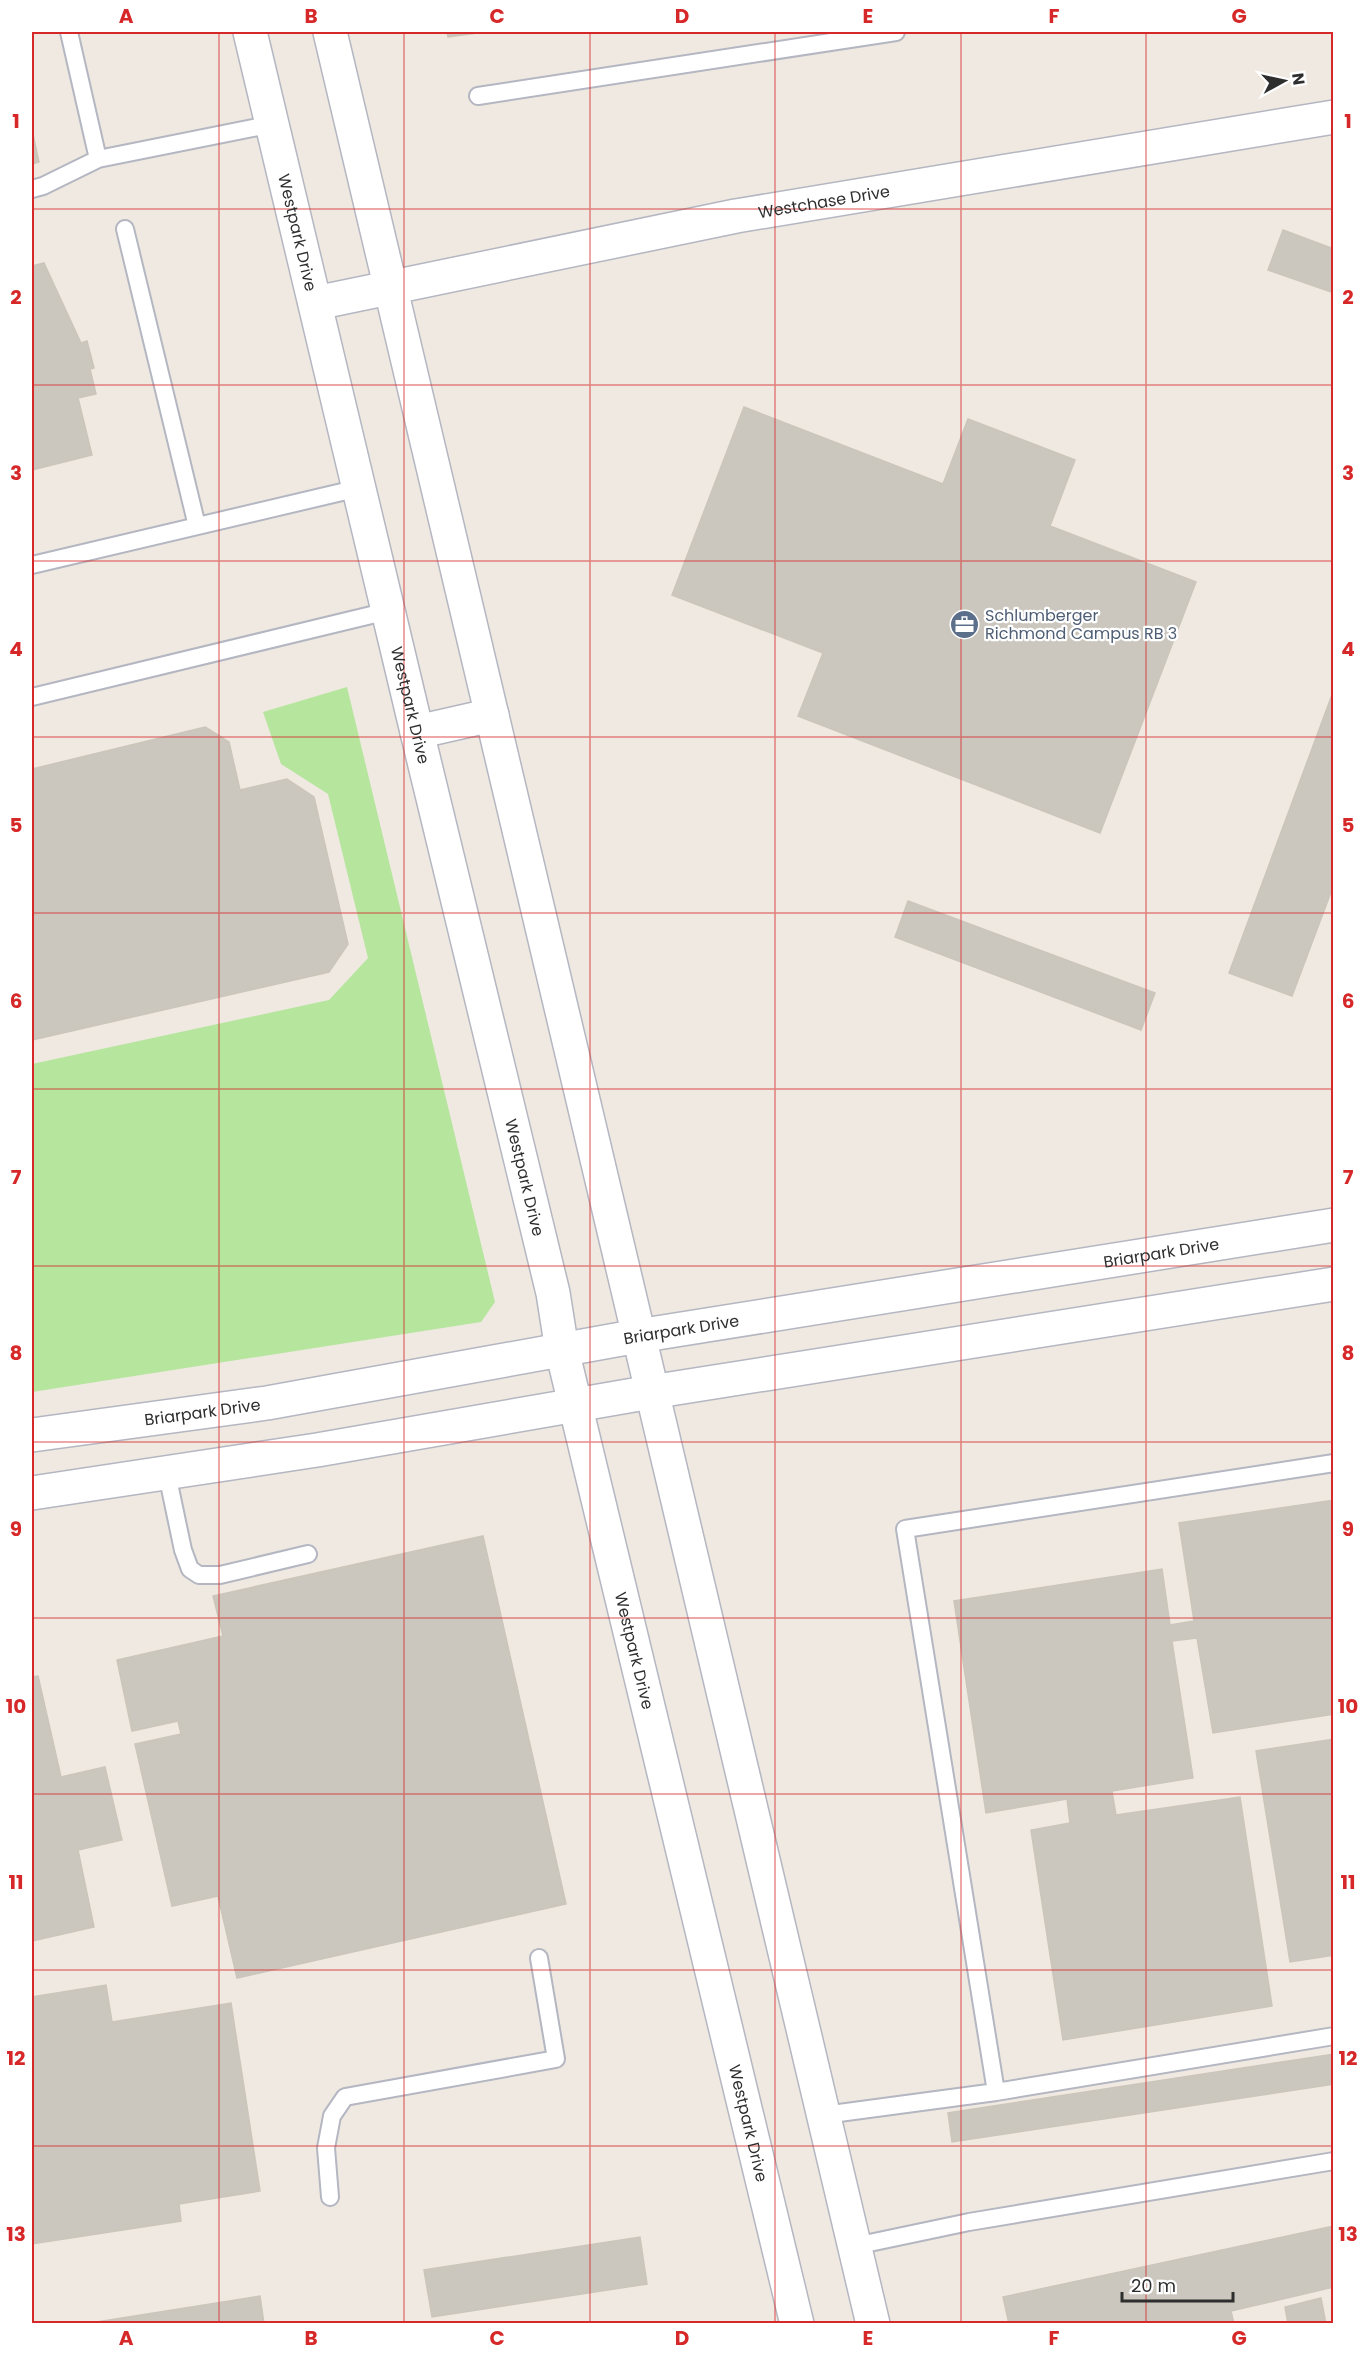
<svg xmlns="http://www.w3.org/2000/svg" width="1365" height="2355" viewBox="0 0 1365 2355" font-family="Poppins,sans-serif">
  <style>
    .green { fill: #b6e59e }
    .building { fill: #cbc7bf; stroke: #cbc5ba; stroke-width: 1.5 }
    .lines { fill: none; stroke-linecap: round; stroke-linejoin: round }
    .lane-casing { stroke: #b4b7c1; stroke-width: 20 }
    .street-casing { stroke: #b4b7c1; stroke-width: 36 }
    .secondary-casing { stroke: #b4b7c1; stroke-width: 36 }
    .lane { stroke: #fff; stroke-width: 16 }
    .street { stroke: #fff; stroke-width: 33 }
    .secondary { stroke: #fff; stroke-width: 33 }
    .grid { fill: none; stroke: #d62828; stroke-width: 1.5; stroke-opacity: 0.55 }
    .labels { text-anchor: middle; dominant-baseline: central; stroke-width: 4.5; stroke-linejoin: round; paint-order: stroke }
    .street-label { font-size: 16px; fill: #2e2e2e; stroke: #fff }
    .service-label { font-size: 16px; fill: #4e5e75; stroke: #fff; text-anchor: start }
    .neatline { fill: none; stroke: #d62828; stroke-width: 2 }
    .grid-label { font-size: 20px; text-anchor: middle; font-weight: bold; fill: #d62828 }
  </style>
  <rect width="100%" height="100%" fill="#efe9e1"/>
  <!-- green -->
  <path class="green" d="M347 687 495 1302 481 1322 32 1392V1064L329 1000 368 958 328 794 281 764 263 712Z"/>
  <!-- building -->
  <path class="building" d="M447 32H485L448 37Z
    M32 130 39 162 32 164Z
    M1283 230 1334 249V293L1268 270Z
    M44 263 81 343 87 341 94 368 90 369 96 394 78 398 92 455 32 470V266Z
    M744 407 943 484 968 419 1075 460 1050 526 1196 582 1100 833 798 716 823 653 672 595Z
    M1333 692 1334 884 1292 996 1229 973Z
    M205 727 229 742 240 790 287 779 314 797 348 944 329 972 32 1040V769Z
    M908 901 1155 993 1141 1030 895 937Z
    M1334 1500V1714L1213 1733 1197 1638 1172 1641 1193 1778 1112 1791 1116 1815 1240 1797 1272 2006 1063 2040 1031 1830 1070 1823 1067 1799 986 1813 954 1601 1162 1569 1170 1625 1194 1621 1179 1523Z
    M483 1536 566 1904 237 1978 218 1896 172 1906 135 1744 181 1734 178 1721 132 1731 117 1660 223 1636 213 1596Z
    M38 1676 61 1777 105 1767 122 1840 78 1850 94 1927 32 1941V1677Z
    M1334 1739V1955L1290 1962 1256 1751Z
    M106 1985 112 2022 231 2003 260 2191 179 2204 181 2221 32 2244V1997Z
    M1334 2054V2084L952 2142 948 2113Z
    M1334 2226V2287L1231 2311 1234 2324H1009L1003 2297Z
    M640 2237 647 2284 432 2317 424 2270Z
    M260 2296 264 2324H84Z
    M1321 2298 1326 2324H1288L1285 2307Z"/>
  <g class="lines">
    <defs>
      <path id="lane" d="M69 32 98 159
        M478 96 896 32
        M32 189 43 186 98 159 273 124
        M125 229 197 526
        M32 565 359 488
        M32 697 388 611
        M167 1474 183 1550 190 1569 199 1575H220L308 1554
        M996 2092 905 1529 1334 1463
        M824 2115 996 2092 1334 2036
        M330 2197 326 2148 332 2116 345 2097 556 2059 539 1958
        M855 2246 969 2222 1334 2161"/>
      <g id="street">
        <path id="s1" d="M316 303 736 216 1334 117"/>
      </g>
      <g id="secondary">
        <path id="s2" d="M250 32 417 732 553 1293 562 1350 797 2324"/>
        <path d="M330 32 873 2324"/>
        <path d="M417 732 492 715"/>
        <path id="s3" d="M32 1435 267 1403 638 1336 1334 1225"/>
        <path d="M32 1493 317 1450 651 1392 1334 1284"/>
      </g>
    </defs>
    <!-- lane casing -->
    <use href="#lane" class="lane-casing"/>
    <!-- street casing -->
    <use href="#street" class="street-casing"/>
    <!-- secondary casing -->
    <use href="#secondary" class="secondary-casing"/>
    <!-- lane -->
    <use href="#lane" class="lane"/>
    <!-- street -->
    <use href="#street" class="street"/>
    <!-- secondary -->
    <use href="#secondary" class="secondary"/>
  </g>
  <!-- grid -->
  <path class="grid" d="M219 32V2324M404 32V2324M590 32V2324M775 32V2324M961 32V2324M1146 32V2324M32 209H1334M32 385H1334M32 561H1334M32 737H1334M32 913H1334M32 1089H1334M32 1266H1334M32 1442H1334M32 1618H1334M32 1794H1334M32 1970H1334M32 2146H1334"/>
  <!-- icons -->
  <defs>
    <symbol id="office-disc" viewBox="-11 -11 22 22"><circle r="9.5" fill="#5c6f8a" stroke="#fff"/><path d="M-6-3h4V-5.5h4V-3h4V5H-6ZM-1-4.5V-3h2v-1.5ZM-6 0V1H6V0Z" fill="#fff"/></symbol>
  </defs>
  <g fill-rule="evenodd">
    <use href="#office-disc" x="948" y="608" width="33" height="33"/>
  </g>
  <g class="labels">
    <!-- street labels -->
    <g class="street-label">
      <text stroke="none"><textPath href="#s1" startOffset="518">Westchase Drive</textPath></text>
      <text stroke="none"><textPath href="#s2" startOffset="206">Westpark Drive</textPath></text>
      <text stroke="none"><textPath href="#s2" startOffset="692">Westpark Drive</textPath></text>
      <text stroke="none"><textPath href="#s2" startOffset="1178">Westpark Drive</textPath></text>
      <text stroke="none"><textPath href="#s3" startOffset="1144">Briarpark Drive</textPath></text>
      <text stroke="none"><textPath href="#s3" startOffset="658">Briarpark Drive</textPath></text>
      <text stroke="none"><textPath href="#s3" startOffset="172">Briarpark Drive</textPath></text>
      <text stroke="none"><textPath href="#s2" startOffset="1664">Westpark Drive</textPath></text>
      <text stroke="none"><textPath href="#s2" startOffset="2150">Westpark Drive</textPath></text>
    </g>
    <!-- service labels -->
    <g class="service-label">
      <text x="985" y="615">Schlumberger<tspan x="985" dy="18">Richmond Campus RB 3</tspan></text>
    </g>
  </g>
  <!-- border -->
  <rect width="1365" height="2355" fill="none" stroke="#ffffff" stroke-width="66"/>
  <!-- north arrow -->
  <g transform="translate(1284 81) rotate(82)" stroke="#ffffff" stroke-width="4.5" paint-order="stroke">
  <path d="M0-4.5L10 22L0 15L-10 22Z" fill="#2e2e2e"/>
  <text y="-9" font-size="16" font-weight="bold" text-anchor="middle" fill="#2e2e2e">N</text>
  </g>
  <!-- scale -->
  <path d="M1122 2292v9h111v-9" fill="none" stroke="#2e2e2e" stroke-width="3"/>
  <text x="1131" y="2292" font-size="18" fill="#2e2e2e" stroke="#ffffff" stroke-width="4.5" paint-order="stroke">20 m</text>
  <rect x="33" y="33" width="1299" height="2289" class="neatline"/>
  <g class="grid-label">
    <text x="126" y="23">A</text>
    <text x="311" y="23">B</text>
    <text x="497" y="23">C</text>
    <text x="682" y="23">D</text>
    <text x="868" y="23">E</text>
    <text x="1054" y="23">F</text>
    <text x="1239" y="23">G</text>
    <text x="16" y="128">1</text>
    <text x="1348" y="128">1</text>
    <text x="16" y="304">2</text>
    <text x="1348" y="304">2</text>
    <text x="16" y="480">3</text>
    <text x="1348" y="480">3</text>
    <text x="16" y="656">4</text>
    <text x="1348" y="656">4</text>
    <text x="16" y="832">5</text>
    <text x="1348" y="832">5</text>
    <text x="16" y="1008">6</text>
    <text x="1348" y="1008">6</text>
    <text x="16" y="1184">7</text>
    <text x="1348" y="1184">7</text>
    <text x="16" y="1360">8</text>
    <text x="1348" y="1360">8</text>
    <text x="16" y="1536">9</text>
    <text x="1348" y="1536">9</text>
    <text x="16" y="1713">10</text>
    <text x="1348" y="1713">10</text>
    <text x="16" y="1889">11</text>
    <text x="1348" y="1889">11</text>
    <text x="16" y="2065">12</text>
    <text x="1348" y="2065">12</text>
    <text x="16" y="2241">13</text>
    <text x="1348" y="2241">13</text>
    <text x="126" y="2345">A</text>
    <text x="311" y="2345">B</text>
    <text x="497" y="2345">C</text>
    <text x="682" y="2345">D</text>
    <text x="868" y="2345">E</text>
    <text x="1054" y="2345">F</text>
    <text x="1239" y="2345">G</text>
  </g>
</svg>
